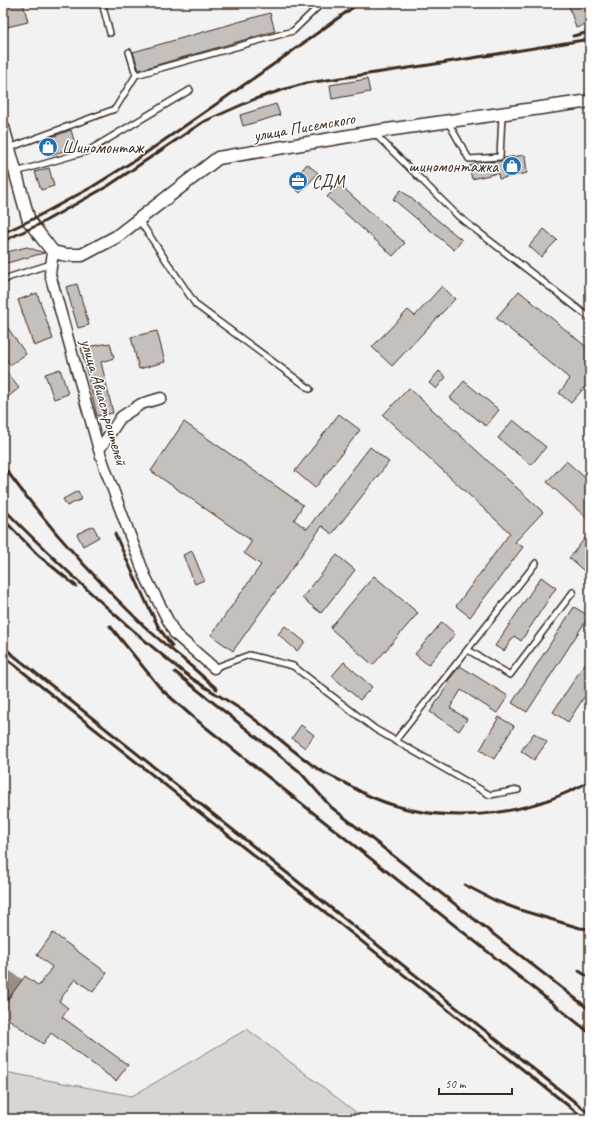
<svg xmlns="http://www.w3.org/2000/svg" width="593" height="1122" viewBox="0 0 593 1122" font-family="Caveat,sans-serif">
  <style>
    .green { fill: #d8d5d2; stroke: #8a8078 }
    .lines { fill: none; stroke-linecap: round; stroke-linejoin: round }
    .taxiway { stroke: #978e88; stroke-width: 26 }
    .building { fill: #c6c0bd; stroke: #3b2a1e }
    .service-casing { stroke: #3b2a1e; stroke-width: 8 }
    .minor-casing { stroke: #3b2a1e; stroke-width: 13 }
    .tertiary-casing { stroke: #3b2a1e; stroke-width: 15 }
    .service { stroke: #fff; stroke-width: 5 }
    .minor { stroke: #fff; stroke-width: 10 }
    .tertiary { stroke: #fff; stroke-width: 12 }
    .rail { stroke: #3b2a1e; stroke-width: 3 }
    .labels { text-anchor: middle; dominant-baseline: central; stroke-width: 3; stroke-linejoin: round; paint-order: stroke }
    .street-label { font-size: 17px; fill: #3b2a1e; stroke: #fff }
    .poi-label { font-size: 17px; fill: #3b2a1e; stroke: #fff; text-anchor: start }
  </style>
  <rect width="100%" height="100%" fill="#f3f2f2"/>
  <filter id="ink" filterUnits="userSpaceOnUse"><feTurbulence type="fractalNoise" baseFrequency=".025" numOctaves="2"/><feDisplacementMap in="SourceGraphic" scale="8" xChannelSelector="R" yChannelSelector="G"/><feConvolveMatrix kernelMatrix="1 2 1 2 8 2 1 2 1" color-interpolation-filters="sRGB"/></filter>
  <g filter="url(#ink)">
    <!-- green -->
    <path class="green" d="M247 1029 365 1119H3V1075L5 1072 132 1096Z"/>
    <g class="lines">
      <!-- taxiway -->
      <path class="taxiway" d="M3 982 15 990"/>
    </g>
    <!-- building -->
    <path class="building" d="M3 3H17L18 5 23 3 28 22 3 28Z
      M568 3H590V23L576 28Z
      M270 13 275 31 139 70 133 52Z
      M367 79 370 92 332 99 330 85Z
      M276 104 280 115 243 126 240 115Z
      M71 130 76 147 48 156 43 140Z
      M525 155 527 173 499 179 498 173 472 179 469 166 485 162 501 161 504 158Z
      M307 164 318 173 300 193 290 184Z
      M49 168 54 186 41 190 35 172Z
      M339 184 405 243 393 256 327 197Z
      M401 190 462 240 454 250 393 199Z
      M544 229 557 240 541 257 529 246Z
      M27 247 44 253 3 264V253Z
      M77 284 89 325 78 328 66 287Z
      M442 286 455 299 392 366 372 347 408 310 415 316Z
      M519 291 590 350V381L571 403 559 393 570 379 496 318Z
      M37 293 53 339 34 346 18 300Z
      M3 321 26 354 10 365 3 354Z
      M157 331 165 362 139 369 131 337Z
      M110 343 114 358 101 362 113 413 97 416 81 348Z
      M3 368 19 388 3 401Z
      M60 369 68 394 54 399 45 374Z
      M439 371 446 377 436 389 429 383Z
      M464 381 499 410 486 426 450 398Z
      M409 388 543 512 515 542 523 547 470 617 456 606 510 533 383 415Z
      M339 414 360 430 315 488 295 471Z
      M513 420 546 447 531 465 498 438Z
      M184 422 303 505 294 520 307 529 370 447 389 462 332 534 322 526 233 651 211 635 261 565 244 553 252 541 151 471Z
      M566 461 590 482V521L547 482Z
      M78 491 82 499 67 506 63 499Z
      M93 526 99 537 83 546 77 534Z
      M590 532V548L585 554 590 557V576L569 558Z
      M192 551 204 580 195 584 183 555Z
      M337 555 355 570 321 613 302 598Z
      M374 576 418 613 373 665 330 628Z
      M541 577 556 588 521 641 514 636 504 651 495 646Z
      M574 607 589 616 527 712 512 703Z
      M442 622 455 634 428 665 415 654Z
      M285 626 305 642 297 651 278 634Z
      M590 656V688L568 722 553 712Z
      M344 662 372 687 360 700 332 676Z
      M460 666 508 696 497 713 461 690 450 708 467 719 459 731 430 712 449 683 447 682Z
      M499 717 514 726 494 759 480 750Z
      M301 725 314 735 305 748 292 738Z
      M534 733 547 742 534 760 521 751Z
      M53 933 107 973 93 992 75 979 59 1001 68 1008 62 1017 128 1065 116 1081 51 1033 43 1044 3 1015V1006L25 976 39 986 52 967 37 955Z"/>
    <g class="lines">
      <defs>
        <path id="service" d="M102 3 110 33
          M129 52 136 75
          M448 122 469 159 500 157 502 115
          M374 133 459 217 590 318
          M9 148 115 109 136 75 293 31 322 3
          M16 172 88 151 190 90
          M139 220 196 305 310 389
          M3 281 10 277 51 264
          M468 650 510 675 573 592
          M214 668 249 655 293 666 375 729 490 795 518 790
          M395 741 536 563"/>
        <path id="minor" d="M53 252 50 274 99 450 105 468 145 576 175 634 214 668
          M99 450 121 417 141 404 161 398"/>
        <path id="tertiary" d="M3 127 29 221 53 252 66 255H82L116 237 218 158 373 132 590 101"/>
      </defs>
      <!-- service casing -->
      <use href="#service" class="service-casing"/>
      <!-- minor casing -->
      <use href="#minor" class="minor-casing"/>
      <!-- tertiary casing -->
      <use href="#tertiary" class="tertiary-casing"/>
      <!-- service -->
      <use href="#service" class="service"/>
      <!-- minor -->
      <use href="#minor" class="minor"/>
      <!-- tertiary -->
      <use href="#tertiary" class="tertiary"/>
      <!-- rail -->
      <path class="rail" d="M573 36 590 32
        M3 233 29 221 92 187 140 157 284 57 359 3
        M3 241 38 225 108 186 203 122 255 99 282 90 307 83 429 65 590 39
        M7 471C48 527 94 578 144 626 158 639 173 651 188 663
        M3 508C35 541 68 572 102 603 130 628 159 654 190 677 208 690 228 700 246 713 270 730 291 750 315 767 323 773 334 777 343 782 353 787 363 794 374 798 442 827 526 817 590 781
        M3 519 38 555 76 586
        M115 534 146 602 159 628 172 646
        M110 626 161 689 194 718 590 1033
        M3 647 590 1114
        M3 656 585 1119
        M184 660 217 689
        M175 672 299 771 331 807 590 1010
        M465 885 496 901 520 910 580 928 590 929
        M579 971 590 978"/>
    </g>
  </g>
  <!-- icons -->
  <defs>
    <symbol id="shop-disc" viewBox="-11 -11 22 22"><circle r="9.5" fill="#1f6fb2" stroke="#fff"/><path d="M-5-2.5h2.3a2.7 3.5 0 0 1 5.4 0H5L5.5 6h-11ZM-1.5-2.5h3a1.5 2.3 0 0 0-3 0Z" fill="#fff"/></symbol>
    <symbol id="office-disc" viewBox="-11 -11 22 22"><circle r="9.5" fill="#1f6fb2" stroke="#fff"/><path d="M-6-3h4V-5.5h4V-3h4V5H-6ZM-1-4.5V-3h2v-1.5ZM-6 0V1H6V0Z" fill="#fff"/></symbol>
  </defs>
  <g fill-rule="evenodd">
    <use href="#shop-disc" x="37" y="136" width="22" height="22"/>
    <use href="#shop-disc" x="501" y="155" width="22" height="22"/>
    <use href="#office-disc" x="287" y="170" width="22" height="22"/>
  </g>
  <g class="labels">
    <!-- street labels -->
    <g class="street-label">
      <text transform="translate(304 127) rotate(-10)">улица Писемского</text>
      <text transform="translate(104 402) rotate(74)">улица Авиастроителей</text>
    </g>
    <!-- poi labels -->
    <g class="poi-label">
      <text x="62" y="147">Шиномонтаж</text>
      <text x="498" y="166" text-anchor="end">шиномонтажка</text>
      <text x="312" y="181">СДМ</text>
    </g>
  </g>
  <!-- margin -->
  <rect width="593" height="1122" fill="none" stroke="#fff" stroke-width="16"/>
  <rect x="8" y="8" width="577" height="1106" fill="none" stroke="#3b2a1e" stroke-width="1.5" filter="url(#ink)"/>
  <!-- scale -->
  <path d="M439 1088v6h73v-6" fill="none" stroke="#3b2a1e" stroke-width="2"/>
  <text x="445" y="1088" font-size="12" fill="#3b2a1e" stroke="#ffffff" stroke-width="3" paint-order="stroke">50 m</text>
</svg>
